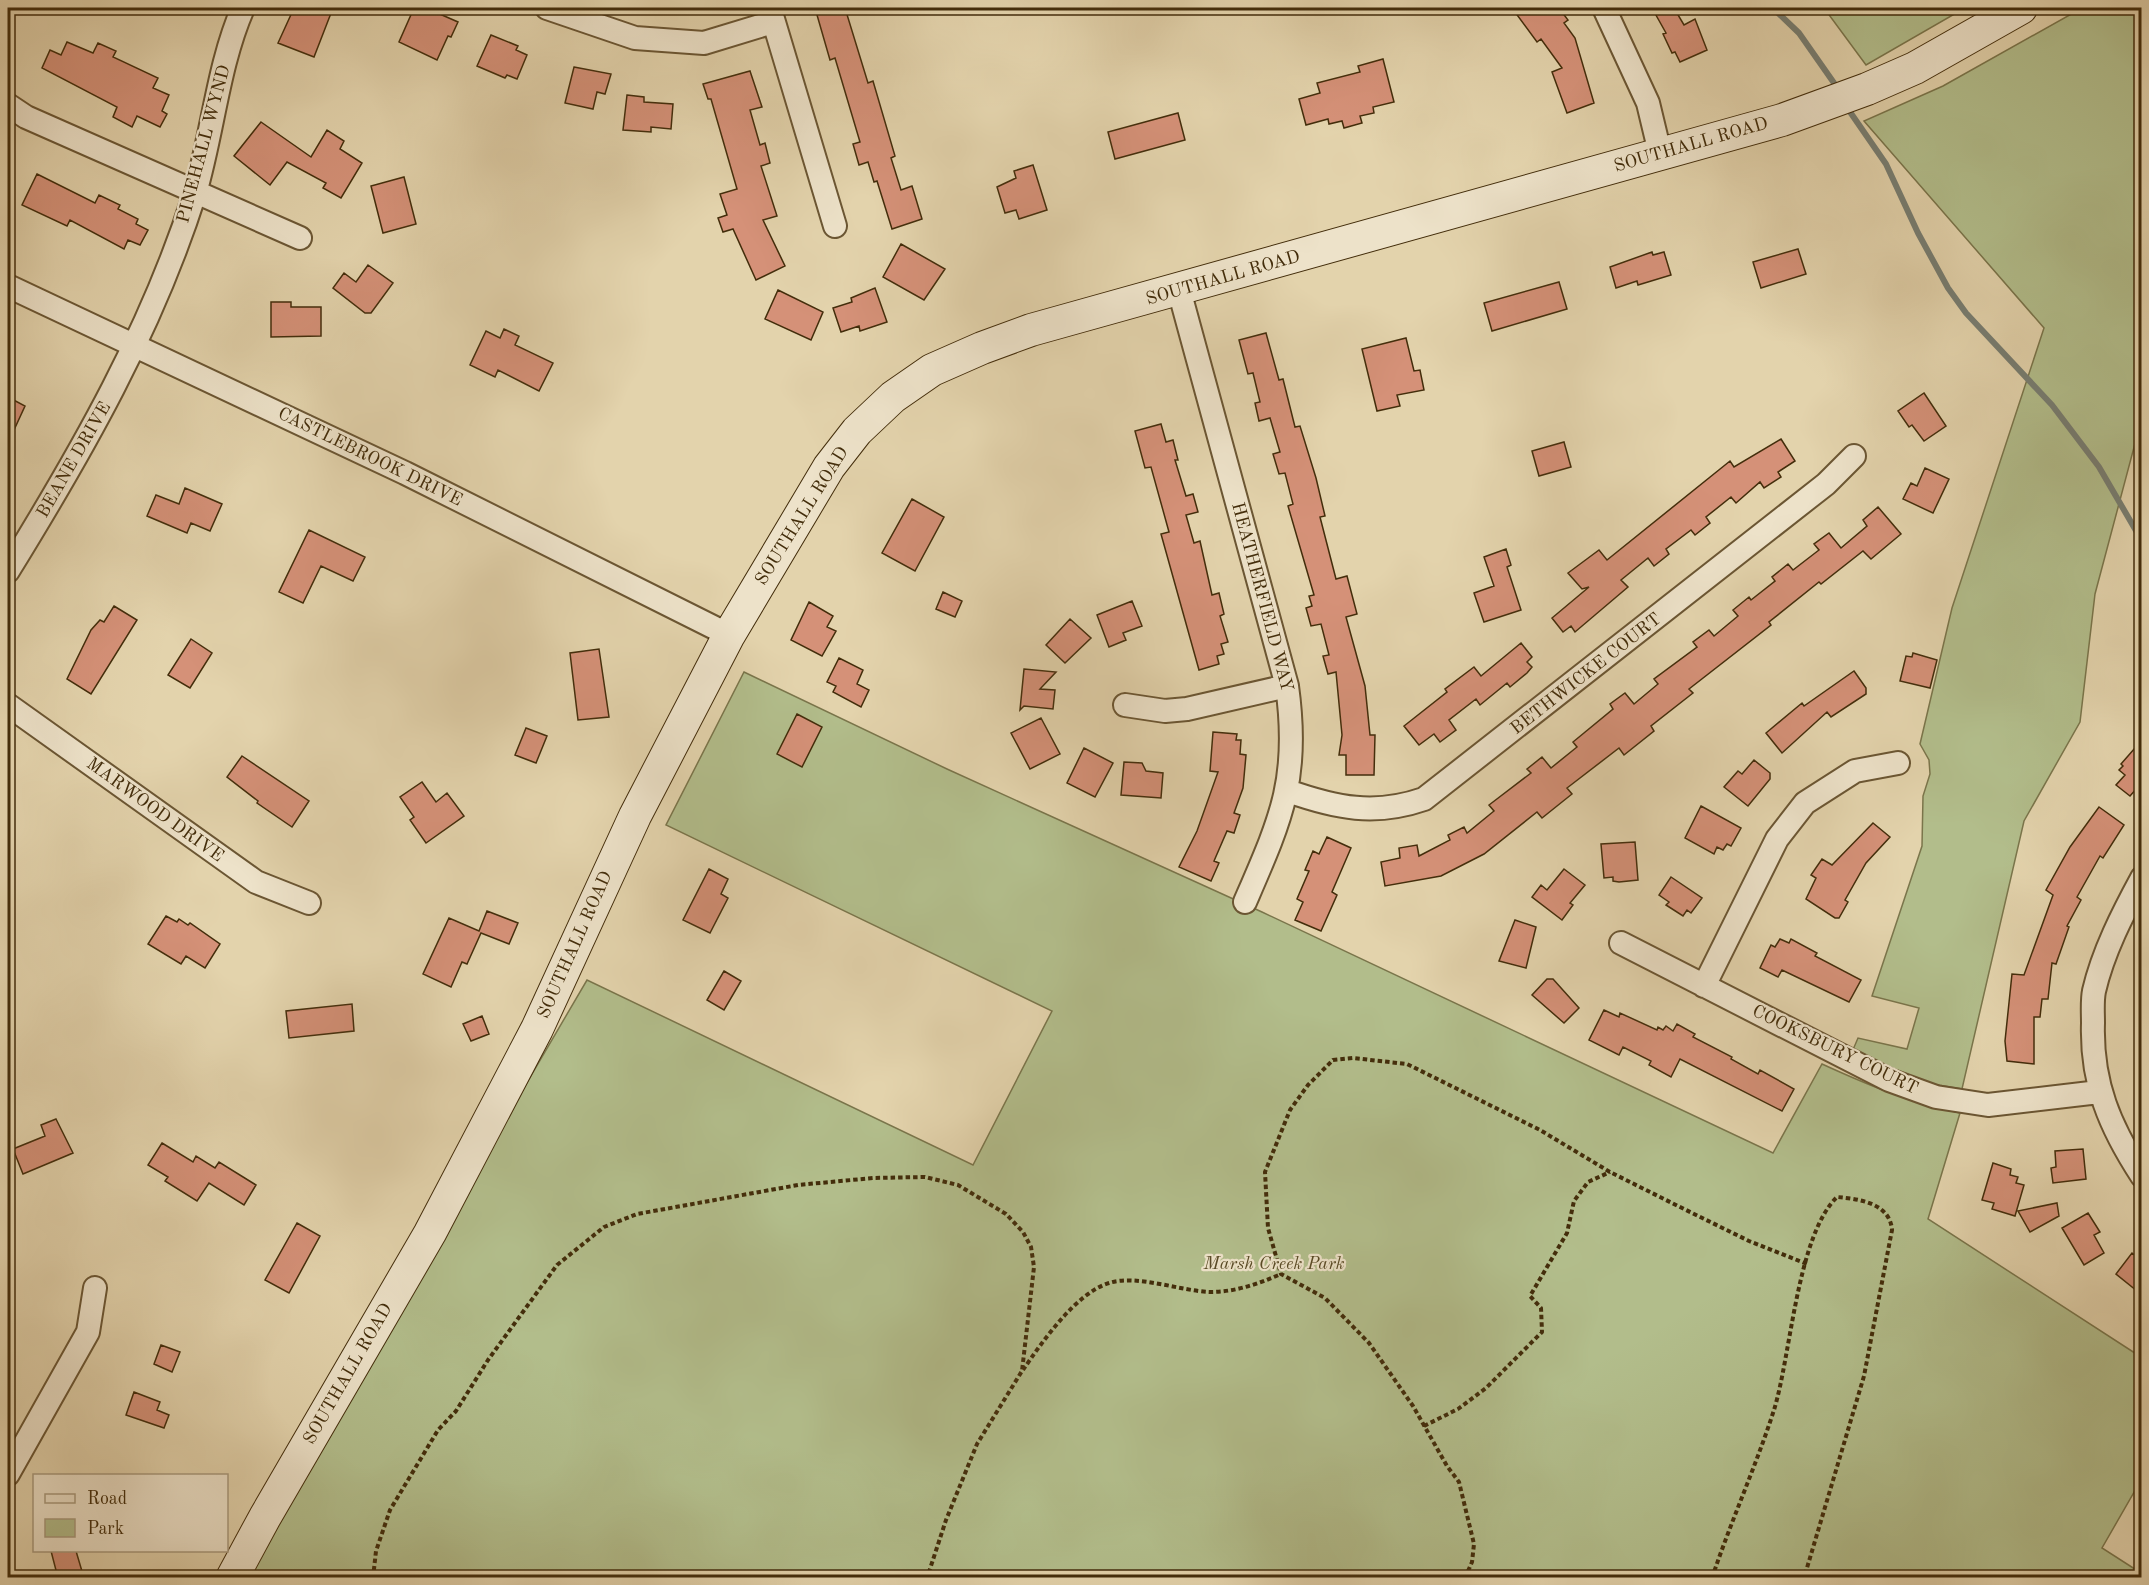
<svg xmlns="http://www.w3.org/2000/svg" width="2149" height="1585" viewBox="0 0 2149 1585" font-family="'Old Standard TT',serif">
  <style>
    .green { fill: #b2bd8b; stroke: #7a754b; stroke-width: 1.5 }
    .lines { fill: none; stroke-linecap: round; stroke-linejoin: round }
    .stream { stroke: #787e72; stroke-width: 6 }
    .building { fill: #d59178; stroke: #432d0b; stroke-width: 1.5 }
    .street-casing { stroke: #6b5633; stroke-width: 26 }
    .secondary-casing { stroke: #432d0b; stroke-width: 34 }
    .path { stroke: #432d0b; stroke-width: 4; stroke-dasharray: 4.5 3; stroke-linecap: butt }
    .street { stroke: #ede2c9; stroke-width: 22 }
    .secondary { stroke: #ede2c9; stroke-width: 32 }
    .labels { text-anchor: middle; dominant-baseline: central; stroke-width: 4.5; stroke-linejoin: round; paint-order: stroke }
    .street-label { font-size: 18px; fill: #432d0b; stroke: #ede2c9 }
    .park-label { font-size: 18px; font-style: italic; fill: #594a25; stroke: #ede2c9 }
  </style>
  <rect width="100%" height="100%" fill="#e3d3ac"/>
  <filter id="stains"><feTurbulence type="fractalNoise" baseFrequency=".00333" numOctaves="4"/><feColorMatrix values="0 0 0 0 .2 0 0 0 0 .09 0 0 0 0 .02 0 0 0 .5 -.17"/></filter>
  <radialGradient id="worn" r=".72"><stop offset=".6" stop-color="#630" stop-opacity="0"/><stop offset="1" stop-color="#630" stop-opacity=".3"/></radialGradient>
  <!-- green -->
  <path class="green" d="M1824 8H1965L1866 65Z
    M2082 8H2141V421L2095 594 2080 722 2024 821 1962 1089 1932 1084 1852 1052 1858 1038 1907 1049 1919 1008 1872 996 1922 846 1923 796 1930 774 1929 760 1920 744 1952 608 2044 328 1864 121 1943 86Z
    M744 672 947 769 1262 912 1773 1153 1822 1064C1868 1085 1911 1103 1960 1113L1928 1219 2141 1357V1480L2102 1548 2141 1573V1577L237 1578 587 980 973 1165 1052 1011 666 825Z"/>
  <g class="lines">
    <!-- stream -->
    <path class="stream" d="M1773 8 1799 33 1834 83
      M1848 109 1886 164 1918 233 1948 288 1966 313 2052 405 2099 467 2142 541"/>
  </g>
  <!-- building -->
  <path class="building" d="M294 8H333L314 57 278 43Z
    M414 8H426L458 22 451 37 448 36 437 60 399 42Z
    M815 8H845L868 83 873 81 895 156 891 158 901 190 912 186 922 219 892 229 877 181 874 182 868 162 859 165 853 144 860 142 835 58 830 60Z
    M1512 8H1559L1568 20 1564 23 1575 38 1594 103 1567 113 1552 72 1562 68 1541 39 1537 42Z
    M1652 8H1674L1684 25 1695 19 1707 50 1680 62 1675 52 1672 53 1663 34 1666 33Z
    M491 35 518 46 516 50 527 55 517 79 507 75 505 78 477 66Z
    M67 42 93 53 98 43 116 51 113 57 158 78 153 88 169 95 162 111 167 114 160 127 137 116 132 127 113 117 117 107 42 68 50 50 61 55Z
    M1383 59 1394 102 1373 107 1374 113 1360 116 1362 123 1344 128 1342 121 1329 124 1328 119 1306 125 1299 99 1320 93 1317 83 1360 72 1358 66Z
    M574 67 611 74 605 94 597 92 593 109 565 103Z
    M750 71 762 107 750 110 760 145 765 143 770 163 761 166 777 216 763 220 785 266 756 280 733 229 723 232 718 218 727 215 720 194 737 189 711 99H708L703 84Z
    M627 95 644 97V102L673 104 671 129 651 127V132L623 130Z
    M1178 113 1185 140 1115 159 1108 132Z
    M261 122 311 157 327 130 344 141 340 149 362 163 341 198 323 188 326 183 287 162 270 185 234 156Z
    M1033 165 1047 210 1019 219 1016 210 1005 213 997 187 1016 178 1014 171Z
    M37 174 95 203 99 195 120 205 118 209 138 219 136 224 148 230 140 245 128 240 124 249 70 220 67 226 22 205Z
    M404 177 416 224 383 233 371 186Z
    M901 244 945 269 924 300 883 277Z
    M1798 249 1806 274 1761 288 1753 262Z
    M1652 252 1653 255 1664 252 1671 275 1638 285 1637 281 1616 288 1610 267Z
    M368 265 393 283 371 313H365L333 288 344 273 356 282Z
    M1559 282 1567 309 1492 331 1484 303Z
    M875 288 887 322 860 331 859 326 841 332 833 308 852 302 851 298Z
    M778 290 823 312 811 340 765 319Z
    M271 302H291V307H321V336L271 337Z
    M504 329 519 336 515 345 553 363 539 391 498 370 495 377 470 365 486 331 500 338Z
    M1266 333 1279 380 1283 379 1295 427 1300 426 1316 478 1325 516 1320 517 1336 579 1347 576 1357 614 1346 617 1365 686 1370 735H1375L1374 775H1346V755H1339L1342 735 1336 672 1328 674 1323 656 1329 655 1321 624 1311 626 1306 608 1312 606 1309 596 1314 595 1288 506 1293 504 1285 473 1279 474 1273 454 1280 452 1270 418 1259 421 1255 403 1260 402 1253 373 1248 374 1239 340Z
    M1406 338 1414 371 1420 370 1424 390 1397 395 1400 406 1377 411 1362 349Z
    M1924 393 1946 426 1924 441 1912 425 1909 427 1898 411Z
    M8 397 25 406 8 443Z
    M1161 424 1166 442 1173 440 1178 460H1175L1186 496 1193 494 1198 512 1186 515 1194 543 1200 541 1212 595 1219 593 1224 614 1220 616 1228 642 1221 644 1224 654 1217 656 1219 664 1199 670 1161 534 1169 532 1151 467 1145 468 1135 431Z
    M1781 439 1795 461 1778 472 1781 477 1764 488 1760 482 1736 503 1731 497 1706 517 1710 523 1695 535 1691 530 1666 549 1669 554 1654 566 1648 558 1621 580 1628 587 1575 632 1571 626 1563 632 1552 618 1589 587 1582 589 1568 573 1599 550 1607 560 1730 461 1734 467Z
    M1564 442 1571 467 1539 476 1532 451Z
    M1925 468 1949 479 1933 513 1903 499 1911 483 1917 486Z
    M185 488 222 504 210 531 191 523 187 533 147 516 156 495 179 504Z
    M912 499 944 517 915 571 882 553Z
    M1878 507 1901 534 1871 559 1863 551 1821 584 1819 582 1769 622 1771 625 1689 689 1693 693 1651 726 1654 731 1624 755 1619 748 1567 788 1572 794 1542 818 1537 812 1484 854 1441 876 1385 886 1381 862 1400 858 1399 848 1417 845 1419 856 1450 840 1448 835 1464 827 1467 833 1494 811 1489 805 1531 773 1527 769 1542 757 1551 768 1577 747 1573 742 1613 709 1610 704 1625 693 1634 704 1658 684 1654 679 1697 647 1693 642 1709 630 1714 636 1738 616 1733 610 1749 597 1751 600 1775 581 1772 577 1788 564 1793 570 1819 550 1814 544 1829 533 1841 548 1867 526 1863 520Z
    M309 530 365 557 353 581 321 566 303 603 279 592Z
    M1506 549 1511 565 1507 567 1521 610 1484 622 1474 593 1494 586 1484 557Z
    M943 592 962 601 955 617 936 609Z
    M1132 601 1142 626 1123 633 1126 640 1109 647 1097 615Z
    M809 602 833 616 827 627 836 631 822 656 791 640Z
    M114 606 137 620 91 694 67 679 91 630 100 620 104 622Z
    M1070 619 1091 638 1065 663 1046 645Z
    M191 639 212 653 190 688 168 675Z
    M1521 643 1532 657 1527 662 1532 667 1527 673 1510 687 1507 683 1480 705 1476 699 1449 720 1456 730 1440 742 1434 734 1419 745 1404 726 1447 692 1445 689 1474 667 1481 676Z
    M599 649 609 717 578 720 570 653Z
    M1913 653 1937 660 1930 688 1900 681 1906 656 1912 657Z
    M839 658 863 670 857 684 869 690 861 707 833 692 836 686 827 682Z
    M1024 669 1056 672 1040 689 1055 690 1053 709 1024 706 1020 710Z
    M1854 671 1866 688V694L1831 717 1827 712 1782 753 1766 733 1802 703 1804 706Z
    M797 714 822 727 802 767 777 754Z
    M1041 718 1060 754 1030 769 1011 733Z
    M526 728 547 736 536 763 515 755Z
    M1213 732 1237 734 1236 740H1241L1240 754 1246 755 1243 788 1234 813 1240 815 1234 833 1227 831 1214 861 1219 863 1211 881 1179 867 1197 831 1218 772 1210 771Z
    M2142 740V790L2138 787 2130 796 2116 785 2125 775 2119 770 2123 766 2121 764Z
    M1084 748 1113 763 1095 797 1067 783Z
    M242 756 309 801 292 827 257 803 258 801 227 777Z
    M1754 760 1770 773V779L1748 806 1724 787 1738 771 1742 774Z
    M1124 762 1142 763 1146 771 1163 773 1161 798 1121 795Z
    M422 782 436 802 447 793 464 816 426 843 410 820 414 817 400 797Z
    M1701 806 1741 828 1731 846 1727 844 1723 850 1717 847 1714 854 1685 838Z
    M2099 807 2124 825 2103 858 2100 856 2077 897 2081 900 2067 926 2069 927 2056 964 2052 963 2048 999H2042L2040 1017H2034V1064L2007 1061 2005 1041 2012 974 2024 975 2053 895 2046 890 2070 847Z
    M1873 823 1890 837 1866 863 1845 900 1848 902 1839 918H1835L1806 899 1816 878 1811 875 1822 859 1832 865Z
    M1327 837 1351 848 1332 892 1337 895 1321 931 1295 920 1303 902 1297 899 1309 871 1305 870 1313 851 1319 854Z
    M1635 842 1638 880 1619 882 1613 881V877L1604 878 1601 844Z
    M709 869 728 879 721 894 728 898 710 933 683 920Z
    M1564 869 1585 885 1570 903 1573 905 1562 920 1532 897 1541 885 1547 890Z
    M1671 877 1702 898 1691 913 1687 910 1683 916 1666 905 1669 902 1659 895Z
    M487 911 518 923 509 944 481 933 467 964 462 962 451 987 423 974 449 918 479 931Z
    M166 916 177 922 179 919 188 925 190 923 220 944 205 968 186 956 181 964 148 944Z
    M1515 920 1536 927 1526 968 1499 961Z
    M1780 939 1789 943 1791 939 1817 953 1815 956 1861 980 1849 1002 1782 970 1778 977 1760 968 1771 945 1775 947Z
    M724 971 741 981 724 1010 707 1000Z
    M1547 979H1553L1579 1008 1564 1023 1532 995Z
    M352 1004 354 1031 289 1038 286 1011Z
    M1604 1010 1619 1017 1620 1013 1657 1030 1658 1027 1663 1030 1666 1026 1673 1031 1677 1024 1695 1034 1693 1037 1732 1057 1731 1059 1758 1074 1760 1070 1794 1089 1782 1111 1680 1059 1671 1077 1649 1065 1651 1061 1623 1047 1619 1055 1589 1040Z
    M482 1016 489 1034 471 1041 463 1024Z
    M56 1119 73 1153 23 1174 13 1149 45 1136 41 1125Z
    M162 1143 193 1162 196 1156 215 1168 219 1162 256 1185 244 1205 209 1183 197 1201 165 1181 168 1177 148 1165Z
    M2083 1149 2086 1179 2053 1183 2051 1168 2056 1167 2055 1151Z
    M1993 1163 2011 1169 2010 1175 2018 1177 2016 1183 2024 1185 2015 1216 1992 1209 1994 1203 1982 1200Z
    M2057 1203 2059 1216 2030 1232 2018 1211Z
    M2088 1213 2100 1232 2094 1235 2104 1253 2084 1265 2062 1228Z
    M297 1223 320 1236 289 1293 265 1280Z
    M2132 1253 2142 1261V1295L2116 1274Z
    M161 1345 180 1352 172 1372 154 1364Z
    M134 1392 160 1402 157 1410 169 1415 164 1428 126 1415Z
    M51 1551H76L84 1578H58Z"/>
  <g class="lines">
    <defs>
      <path id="street" d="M547 8 635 38 704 43 773 22
        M1604 8 1648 103 1660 153
        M770 9 835 226
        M8 105 26 117 300 238
        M8 286 405 473 729 635
        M1179 290 1287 686C1300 779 1281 819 1245 902
        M8 571C82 451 152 329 195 193 213 132 218 65 243 8
        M8 705 256 882 309 903
        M1125 705 1165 711 1187 709 1287 686
        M1288 791C1336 808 1375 816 1424 799L1826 484 1854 456
        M2142 878C2123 913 2103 952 2094 991 2092 1001 2093 1013 2093 1023 2091 1083 2110 1127 2142 1176
        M1621 943 1889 1080 1936 1097 1988 1105 2099 1092
        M1704 986 1777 839 1805 803 1855 771 1898 763
        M8 1474 88 1332 95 1288"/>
      <path id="secondary" d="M232 1578 265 1517 430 1233 537 1029 635 816 729 635 829 467 857 431 893 397 932 370 982 348 1031 330 1782 120 1867 89 1915 68 2021 8"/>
    </defs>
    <!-- street casing -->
    <use href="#street" class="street-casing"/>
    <!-- secondary casing -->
    <use href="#secondary" class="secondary-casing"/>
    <!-- path -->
    <path class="path" d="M1023 1370C1042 1342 1076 1293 1109 1283 1137 1274 1180 1291 1210 1292 1235 1292 1258 1284 1281 1274
      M1424 1426 1458 1409 1486 1388 1542 1332 1541 1308 1530 1296 1567 1233 1574 1201 1588 1182 1610 1172
      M373 1578 376 1551 390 1510 438 1430 456 1411 488 1360 557 1265 604 1227 637 1214 798 1185 873 1178 925 1177 958 1185 1006 1214 1023 1232 1031 1247 1034 1267 1022 1371 977 1444 946 1520 927 1578
      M1165 1578 1188 1573 1204 1578
      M1465 1578 1472 1562 1474 1544 1459 1482 1447 1466 1413 1406 1369 1343 1325 1298 1281 1274 1268 1228 1265 1172 1290 1110 1308 1085 1333 1060 1353 1058 1407 1064 1540 1130 1610 1172 1684 1209 1749 1241 1807 1264
      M1712 1578C1731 1521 1756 1466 1774 1410 1791 1355 1797 1236 1837 1197 1859 1199 1890 1203 1892 1230L1864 1376 1804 1578"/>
    <!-- street -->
    <use href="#street" class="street"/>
    <!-- secondary -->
    <use href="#secondary" class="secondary"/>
  </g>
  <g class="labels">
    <!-- street labels -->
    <g class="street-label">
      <text transform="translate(204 144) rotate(-75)">PINEHALL WYND</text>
      <text transform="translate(1691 145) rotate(-16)">SOUTHALL ROAD</text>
      <text transform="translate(1223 278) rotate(-16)">SOUTHALL ROAD</text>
      <text transform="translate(370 457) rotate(26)">CASTLEBROOK DRIVE</text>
      <text transform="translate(74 460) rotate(-60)">BEANE DRIVE</text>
      <text transform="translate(802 516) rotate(-58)">SOUTHALL ROAD</text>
      <text transform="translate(1262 597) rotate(75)">HEATHERFIELD WAY</text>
      <text transform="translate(1586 674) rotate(-38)">BETHWICKE COURT</text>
      <text transform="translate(155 810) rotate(36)">MARWOOD DRIVE</text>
      <text transform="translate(575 945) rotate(-66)">SOUTHALL ROAD</text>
      <text transform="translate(1835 1050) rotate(26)">COOKSBURY COURT</text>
      <text transform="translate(348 1374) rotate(-60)">SOUTHALL ROAD</text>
    </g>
    <!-- park labels -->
    <g class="park-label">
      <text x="1274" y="1264">Marsh Creek Park</text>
    </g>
  </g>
  <!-- margin -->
  <rect width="2149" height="1585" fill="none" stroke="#e3d3ac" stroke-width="30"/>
  <rect x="9" y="9" width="2131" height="1567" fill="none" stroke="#432d0b" stroke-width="3"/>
  <rect x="15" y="15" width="2119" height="1555" fill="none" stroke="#432d0b" stroke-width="1.5"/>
  <!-- legend -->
  <rect x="33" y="1474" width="195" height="78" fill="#ede2c9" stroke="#a99a7d" stroke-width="1.5"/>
  <rect x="45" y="1494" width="30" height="9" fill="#ede2c9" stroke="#a99a7d" stroke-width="1.5"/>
  <text x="87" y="1504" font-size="18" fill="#432d0b">Road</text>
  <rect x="45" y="1519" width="30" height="18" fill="#b2bd8b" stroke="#a99a7d" stroke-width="1.5"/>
  <text x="87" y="1534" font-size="18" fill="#432d0b">Park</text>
  <rect width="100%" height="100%" filter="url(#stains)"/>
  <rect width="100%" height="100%" fill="url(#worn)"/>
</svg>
